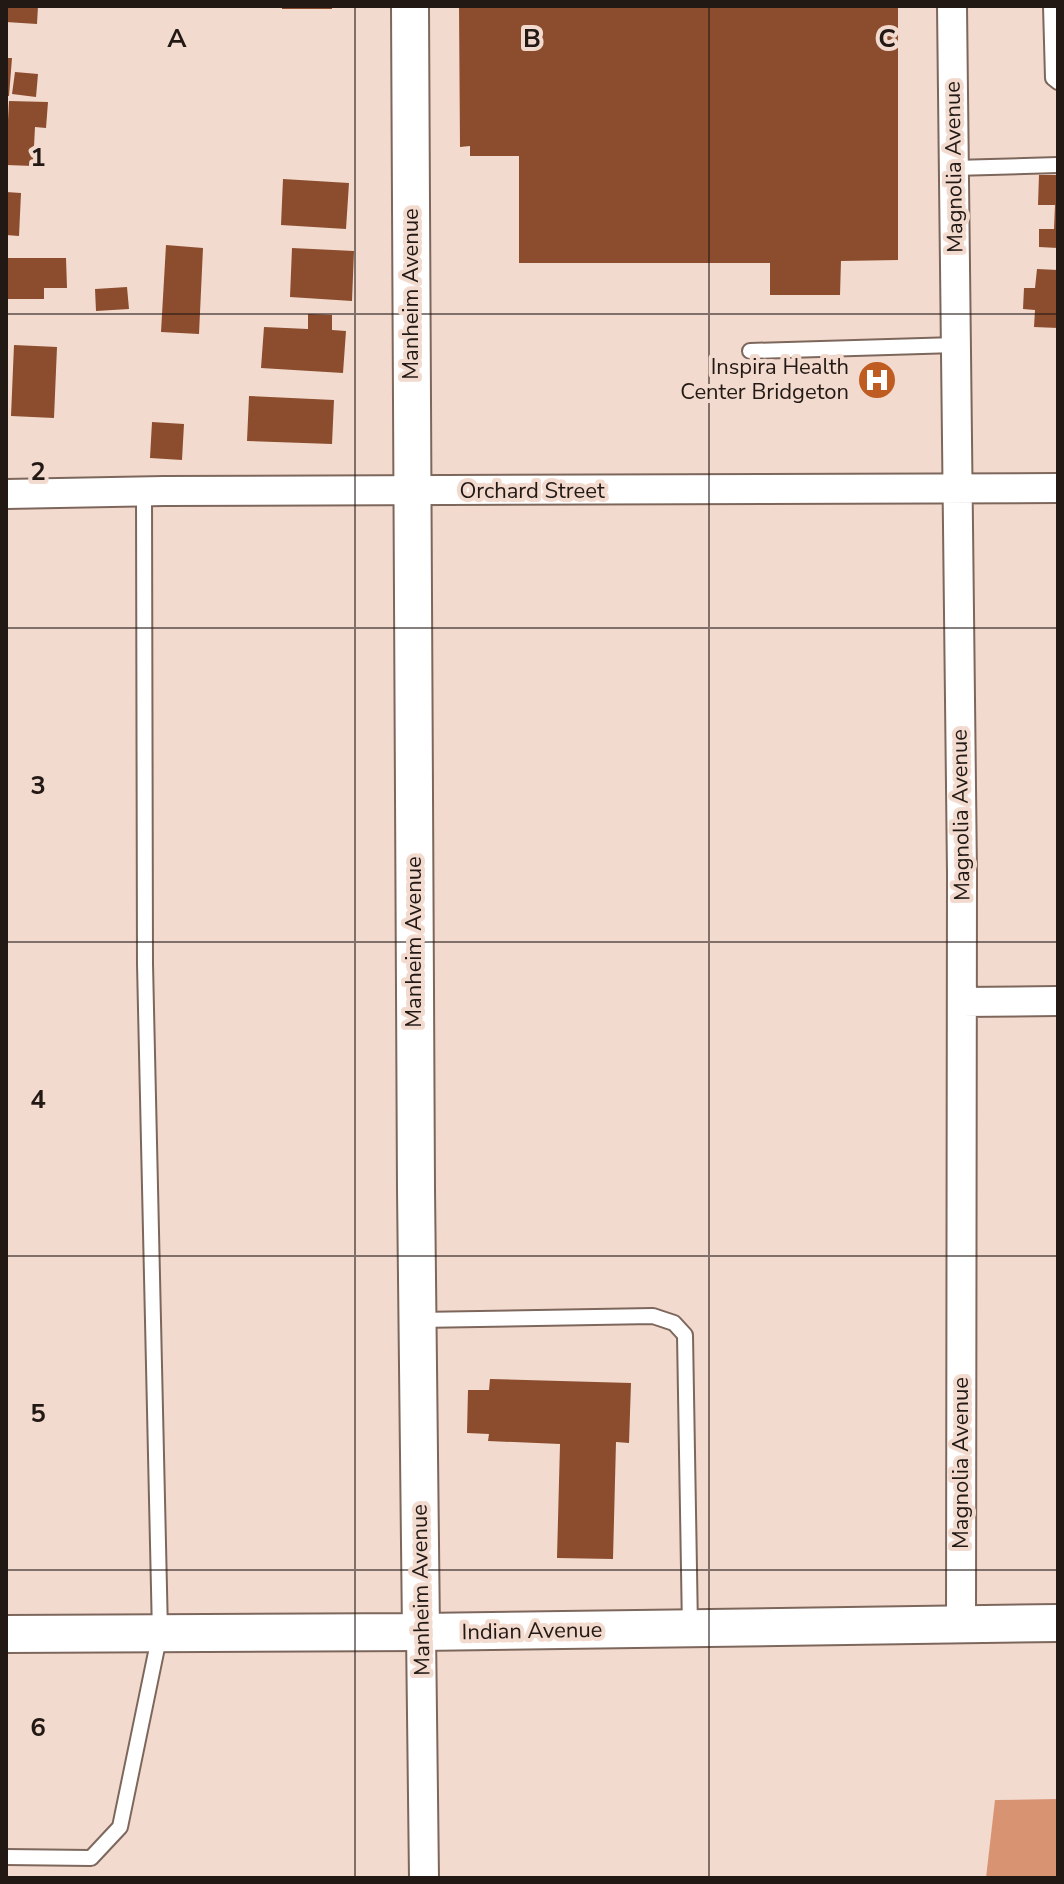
<svg xmlns="http://www.w3.org/2000/svg" width="1064" height="1884" viewBox="0 0 1064 1884" font-family="'Nunito Sans',sans-serif">
  <style>
    .forest { fill: #d89372 }
    .building { fill: #8b4d2e }
    .lines { fill: none; stroke-linecap: round; stroke-linejoin: round }
    .service-casing { stroke: #7d675c; stroke-width: 18 }
    .minor-casing { stroke: #7d675c; stroke-width: 32 }
    .tertiary-casing { stroke: #7d675c; stroke-width: 40 }
    .service { stroke: #fff; stroke-width: 14 }
    .minor { stroke: #fff; stroke-width: 28 }
    .tertiary { stroke: #fff; stroke-width: 36 }
    .grid { fill: none; stroke: #221915; stroke-width: 2; stroke-opacity: 0.55 }
    .labels { text-anchor: middle; dominant-baseline: central; stroke-width: 8; stroke-linejoin: round; paint-order: stroke }
    .street-label { font-size: 22px; fill: #221915; stroke: #f3dace }
    .poi-label { font-size: 22px; fill: #221915; stroke: #f3dace; text-anchor: end }
    .grid-label { font-size: 26px; text-anchor: middle; font-weight: bold; fill: #221915; stroke: #f3dace; stroke-width: 8; stroke-linejoin: round; paint-order: stroke }
  </style>
  <rect width="100%" height="100%" fill="#f3dace"/>
  <!-- forest -->
  <path class="forest" d="M1058 1799V1878H986L995 1800Z"/>
  <!-- building -->
  <path class="building" d="M6 6H38L37 24 6 22Z
    M282 6H332V9H282Z
    M459 6H898V260L841 261 840 295H770V263H519V156H470V146L460 147Z
    M6 58H12L9 96H6Z
    M15 72 38 74 36 97 12 94Z
    M9 101 48 102 46 128 35 127 33 166 6 165V120H8Z
    M1039 175H1058V248L1039 247V229H1054L1055 205H1038Z
    M283 179 349 183 346 229 281 225Z
    M6 192 21 193 19 236 6 235Z
    M166 245 203 248 199 334 161 332Z
    M292 248 354 251 352 301 290 297Z
    M6 258H66L67 288H44V299H6Z
    M1037 269 1058 270V328L1034 327 1035 310 1023 309 1024 288H1035Z
    M127 287 129 309 96 311 95 289Z
    M308 314 332 315V330L346 331 343 373 261 368 264 327 308 329Z
    M14 345 57 347 54 418 11 416Z
    M249 396 334 400 332 444 247 441Z
    M152 422 184 424 182 460 150 458Z
    M490 1379 631 1383 629 1443 616 1442 613 1559 557 1558 560 1444 488 1441 489 1434 467 1433 468 1390H489Z"/>
  <g class="lines">
    <defs>
      <path id="service" d="M1051 6 1053 78 1058 82
        M954 168 1058 165
        M750 351 956 345
        M418 1320 653 1316 674 1323 685 1335 690 1628
        M6 1857 91 1858 120 1827 160 1633 145 964 144 492"/>
      <path id="minor" d="M952 6 962 873 961 1625
        M6 494 164 491 1058 488
        M962 1002 1058 1001
        M421 1632 424 1878"/>
      <path id="tertiary" d="M410 6 416 1189 421 1632
        M6 1634 421 1632 1058 1623"/>
    </defs>
    <!-- service casing -->
    <use href="#service" class="service-casing"/>
    <!-- minor casing -->
    <use href="#minor" class="minor-casing"/>
    <!-- tertiary casing -->
    <use href="#tertiary" class="tertiary-casing"/>
    <!-- service -->
    <use href="#service" class="service"/>
    <!-- minor -->
    <use href="#minor" class="minor"/>
    <!-- tertiary -->
    <use href="#tertiary" class="tertiary"/>
  </g>
  <!-- grid -->
  <path class="grid" d="M355 6V1878M709 6V1878M6 314H1058M6 628H1058M6 942H1058M6 1256H1058M6 1570H1058"/>
  <!-- icons -->
  <defs>
    <symbol id="hospital-disc" viewBox="-11 -11 22 22"><circle r="9.5" fill="#bf5c22" stroke="#f3dace"/><path d="M-5-5h3v3.5h4V-5h3V5h-3V1.5h-4V5h-3Z" fill="#fff"/></symbol>
  </defs>
  <g fill-rule="evenodd">
    <use href="#hospital-disc" x="855" y="358" width="44" height="44"/>
  </g>
  <g class="labels">
    <!-- street labels -->
    <g class="street-label">
      <text transform="translate(954 167) rotate(-91)">Magnolia Avenue</text>
      <text transform="translate(411 294) rotate(-90)">Manheim Avenue</text>
      <text x="532" y="491">Orchard Street</text>
      <text transform="translate(961 815) rotate(-91)">Magnolia Avenue</text>
      <text transform="translate(414 942) rotate(-90)">Manheim Avenue</text>
      <text transform="translate(961 1463) rotate(-90)">Magnolia Avenue</text>
      <text transform="translate(421 1590) rotate(-91)">Manheim Avenue</text>
      <text transform="translate(532 1631) rotate(-1)">Indian Avenue</text>
    </g>
    <!-- poi labels -->
    <g class="poi-label">
      <text x="849" y="367">Inspira Health<tspan x="849" dy="25">Center Bridgeton</tspan></text>
    </g>
  </g>
  <g class="grid-label">
    <text x="177" y="47">A</text>
    <text x="532" y="47">B</text>
    <text x="887" y="47">C</text>
    <text x="38" y="166">1</text>
    <text x="38" y="480">2</text>
    <text x="38" y="794">3</text>
    <text x="38" y="1108">4</text>
    <text x="38" y="1422">5</text>
    <text x="38" y="1736">6</text>
  </g>
  <!-- border -->
  <rect width="1064" height="1884" fill="none" stroke="#221915" stroke-width="16"/>
</svg>
